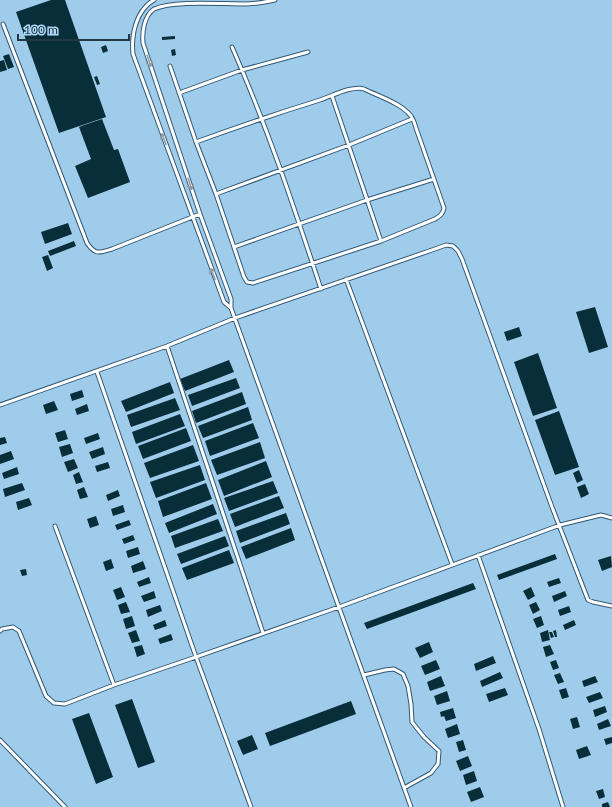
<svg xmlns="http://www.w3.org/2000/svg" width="612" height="807" viewBox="0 0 612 807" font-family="Lato,sans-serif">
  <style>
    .building { fill: #072e39 }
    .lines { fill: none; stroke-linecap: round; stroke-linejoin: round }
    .service-casing { stroke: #305975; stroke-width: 5 }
    .service { stroke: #fff; stroke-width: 3 }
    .oneway { stroke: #929ba2 }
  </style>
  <rect width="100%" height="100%" fill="#a0ccec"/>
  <!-- building -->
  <path class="building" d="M51 0H65L106 117 59 133 16 12Z
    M175 36V39L162 40V37Z
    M106 45 108 51 103 53 101 47Z
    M175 49 176 55 172 56 171 50Z
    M9 54 14 67 8 69 3 56Z
    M4 60 7 70 0 72V61Z
    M97 76 100 84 97 85 94 77Z
    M102 119 114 150 118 149 130 182 88 198 75 166 91 159 79 127 84 125Z
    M68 223 72 234 45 244 41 232Z
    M74 241 76 246 50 256 48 251Z
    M48 255 53 268 47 271 42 257Z
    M595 307 608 347 589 353 576 312Z
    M519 327 522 336 507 341 504 332Z
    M538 353 557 408 533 416 514 362Z
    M229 360 234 372 185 391 180 379Z
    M236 378 240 388 192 406 188 395Z
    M170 382 174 393 126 412 121 401Z
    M82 390 84 397 72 401 70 394Z
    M242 392 246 404 196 423 192 411Z
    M175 398 180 410 131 427 127 415Z
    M54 401 58 410 46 414 43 405Z
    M87 404 89 411 77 415 75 409Z
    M248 407 252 420 203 438 198 426Z
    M559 411 579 467 555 475 535 420Z
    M180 414 185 426 136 444 132 432Z
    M253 423 259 438 210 456 205 441Z
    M186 428 191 441 143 459 138 446Z
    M65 430 68 439 58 442 55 433Z
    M98 433 100 439 86 444 84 438Z
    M5 437 7 443 0 445V438Z
    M260 442 265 458 217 475 211 460Z
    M70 444 73 453 62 457 59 447Z
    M193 445 199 461 150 478 144 463Z
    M103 447 105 454 92 459 89 452Z
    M11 451 14 459 0 464V455Z
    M74 459 78 468 68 472 64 462Z
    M266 461 272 477 224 496 218 480Z
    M108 462 110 468 97 472 95 466Z
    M200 465 205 480 156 498 150 482Z
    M17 467 19 474 4 479 2 473Z
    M579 470 583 480 577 483 573 473Z
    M79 472 83 482 76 484 73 475Z
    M273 481 278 493 229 511 224 498Z
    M22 483 25 490 5 497 3 489Z
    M206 483 212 499 163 517 158 501Z
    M585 484 589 494 581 498 577 487Z
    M84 487 88 497 80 499 77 490Z
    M118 490 120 496 108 501 106 495Z
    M279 496 284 508 235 527 230 514Z
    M29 498 32 505 18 510 16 502Z
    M213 504 217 514 169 533 165 523Z
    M123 505 125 512 113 516 111 509Z
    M286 513 290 524 240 543 236 531Z
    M96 516 99 525 90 528 87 519Z
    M218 519 223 531 175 548 171 536Z
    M129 520 131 525 117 530 115 525Z
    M291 528 295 540 246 559 241 547Z
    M133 535 135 540 124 544 122 539Z
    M225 536 229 546 181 564 177 554Z
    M138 547 140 554 128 558 126 551Z
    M229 550 234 563 187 580 182 568Z
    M555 554 557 559 499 580 497 575Z
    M611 556 612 567 602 571 598 560Z
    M111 559 114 568 106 571 103 562Z
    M143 561 146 569 133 573 131 566Z
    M26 569 27 575 22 576 20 570Z
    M149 577 151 583 139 587 137 582Z
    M559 578 561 583 549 587 547 582Z
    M473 583 476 589 367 629 364 623Z
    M121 587 125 597 117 600 113 590Z
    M531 587 535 596 528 600 523 591Z
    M154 591 156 598 144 602 141 596Z
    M565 591 567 596 554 602 552 596Z
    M126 602 130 612 121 614 118 605Z
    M536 602 540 610 533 614 529 605Z
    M160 605 162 611 148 617 146 610Z
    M569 606 571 612 560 616 558 610Z
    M132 616 135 626 126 629 123 619Z
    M541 616 544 625 537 628 533 619Z
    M165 620 167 626 155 630 153 625Z
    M574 620 576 625 565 630 563 625Z
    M136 630 140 641 132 643 128 633Z
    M548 630 550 640 542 642 540 633Z
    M556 630 557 637H555L553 631Z
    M549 632H552L554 637 551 638Z
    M171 634 173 640 160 644 158 639Z
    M429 642 433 652 420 658 415 648Z
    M142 645 145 654 137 657 134 647Z
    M550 645 554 654 546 657 543 647Z
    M493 656 496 663 476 671 474 664Z
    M436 660 440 669 425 675 421 666Z
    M556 660 559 668 553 670 550 662Z
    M500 672 503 678 482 687 480 681Z
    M560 673 564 682 558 684 554 675Z
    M441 676 445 686 430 691 427 682Z
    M595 676 598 682 584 687 582 681Z
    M505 688 508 695 489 702 486 694Z
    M566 688 569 697 562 699 559 690Z
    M447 691 450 701 437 705 434 696Z
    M600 692 603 698 589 703 586 697Z
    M132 699 155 762 138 768 115 705Z
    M351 701 356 714 270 746 265 733Z
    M605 706 607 712 595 717 593 710Z
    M453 708 456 718 446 721 444 716 441 717 440 712Z
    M89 713 113 777 96 784 72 719Z
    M577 717 580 727 573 729 570 719Z
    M608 719 611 726 599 730 597 724Z
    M457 724 460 734 448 738 445 729Z
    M252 735 258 749 243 755 237 741Z
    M612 737V743L606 745 604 739Z
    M463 740 466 750 459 752 456 742Z
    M587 746 591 755 579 759 576 750Z
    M468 756 472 766 460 771 456 761Z
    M474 771 477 781 466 785 463 775Z
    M480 787 484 797 471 802 467 792Z
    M603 789 605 797 599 799 596 791Z
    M608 802 610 807H602V804Z"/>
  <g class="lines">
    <defs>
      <path id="service" d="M154 0C136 10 131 35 133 54L224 302 231 308
        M275 0C265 2 255 4 245 4 221 4 173 0 154 9 144 16 142 32 143 43L200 214 231 299V308L411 807
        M3 24 87 243C95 255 99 253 112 249L200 214
        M232 47C267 126 294 207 321 289
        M170 66 196 142 216 194 244 277 247 282 253 283 381 241 435 219C440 216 443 214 444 208L416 128C415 124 413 119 411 116 401 103 378 96 364 89 352 85 332 96 320 100 278 113 237 127 196 142
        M179 93 242 70 308 52
        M332 96 381 241
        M216 194 349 145 412 119
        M234 247 367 200 434 179
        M346 279 452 564
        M167 346 263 633
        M97 372 196 657 251 807
        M0 405 167 346 235 318 435 249 446 245 453 246 458 251 462 259 552 507 588 600 593 602 612 606
        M55 526 114 685
        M478 555 539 729 563 807
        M0 631 2 629 13 627 19 631 46 696 54 703 65 704 114 685 196 657 339 607 560 525 601 515 612 518
        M364 675 385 670 394 669 403 674 408 686 411 704 412 722 424 737 439 751 438 764 431 773 404 788
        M0 740 65 807"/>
    </defs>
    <!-- service casing -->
    <use href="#service" class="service-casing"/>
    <!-- service -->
    <use href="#service" class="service"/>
  </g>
  <!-- one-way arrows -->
  <defs><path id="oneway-shaft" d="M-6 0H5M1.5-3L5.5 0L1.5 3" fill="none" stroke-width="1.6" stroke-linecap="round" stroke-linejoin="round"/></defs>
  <g class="oneway">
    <use href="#oneway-shaft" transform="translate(149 61) rotate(72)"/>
    <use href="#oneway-shaft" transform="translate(164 139) rotate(-110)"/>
    <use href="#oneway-shaft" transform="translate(190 184) rotate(72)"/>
    <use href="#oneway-shaft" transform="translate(213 274) rotate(-110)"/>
  </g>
  <!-- scale -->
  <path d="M18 34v6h111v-6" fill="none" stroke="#253744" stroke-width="2"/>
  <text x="24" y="34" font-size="12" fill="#253744" stroke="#acd9f9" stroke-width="3" paint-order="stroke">100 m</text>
</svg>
